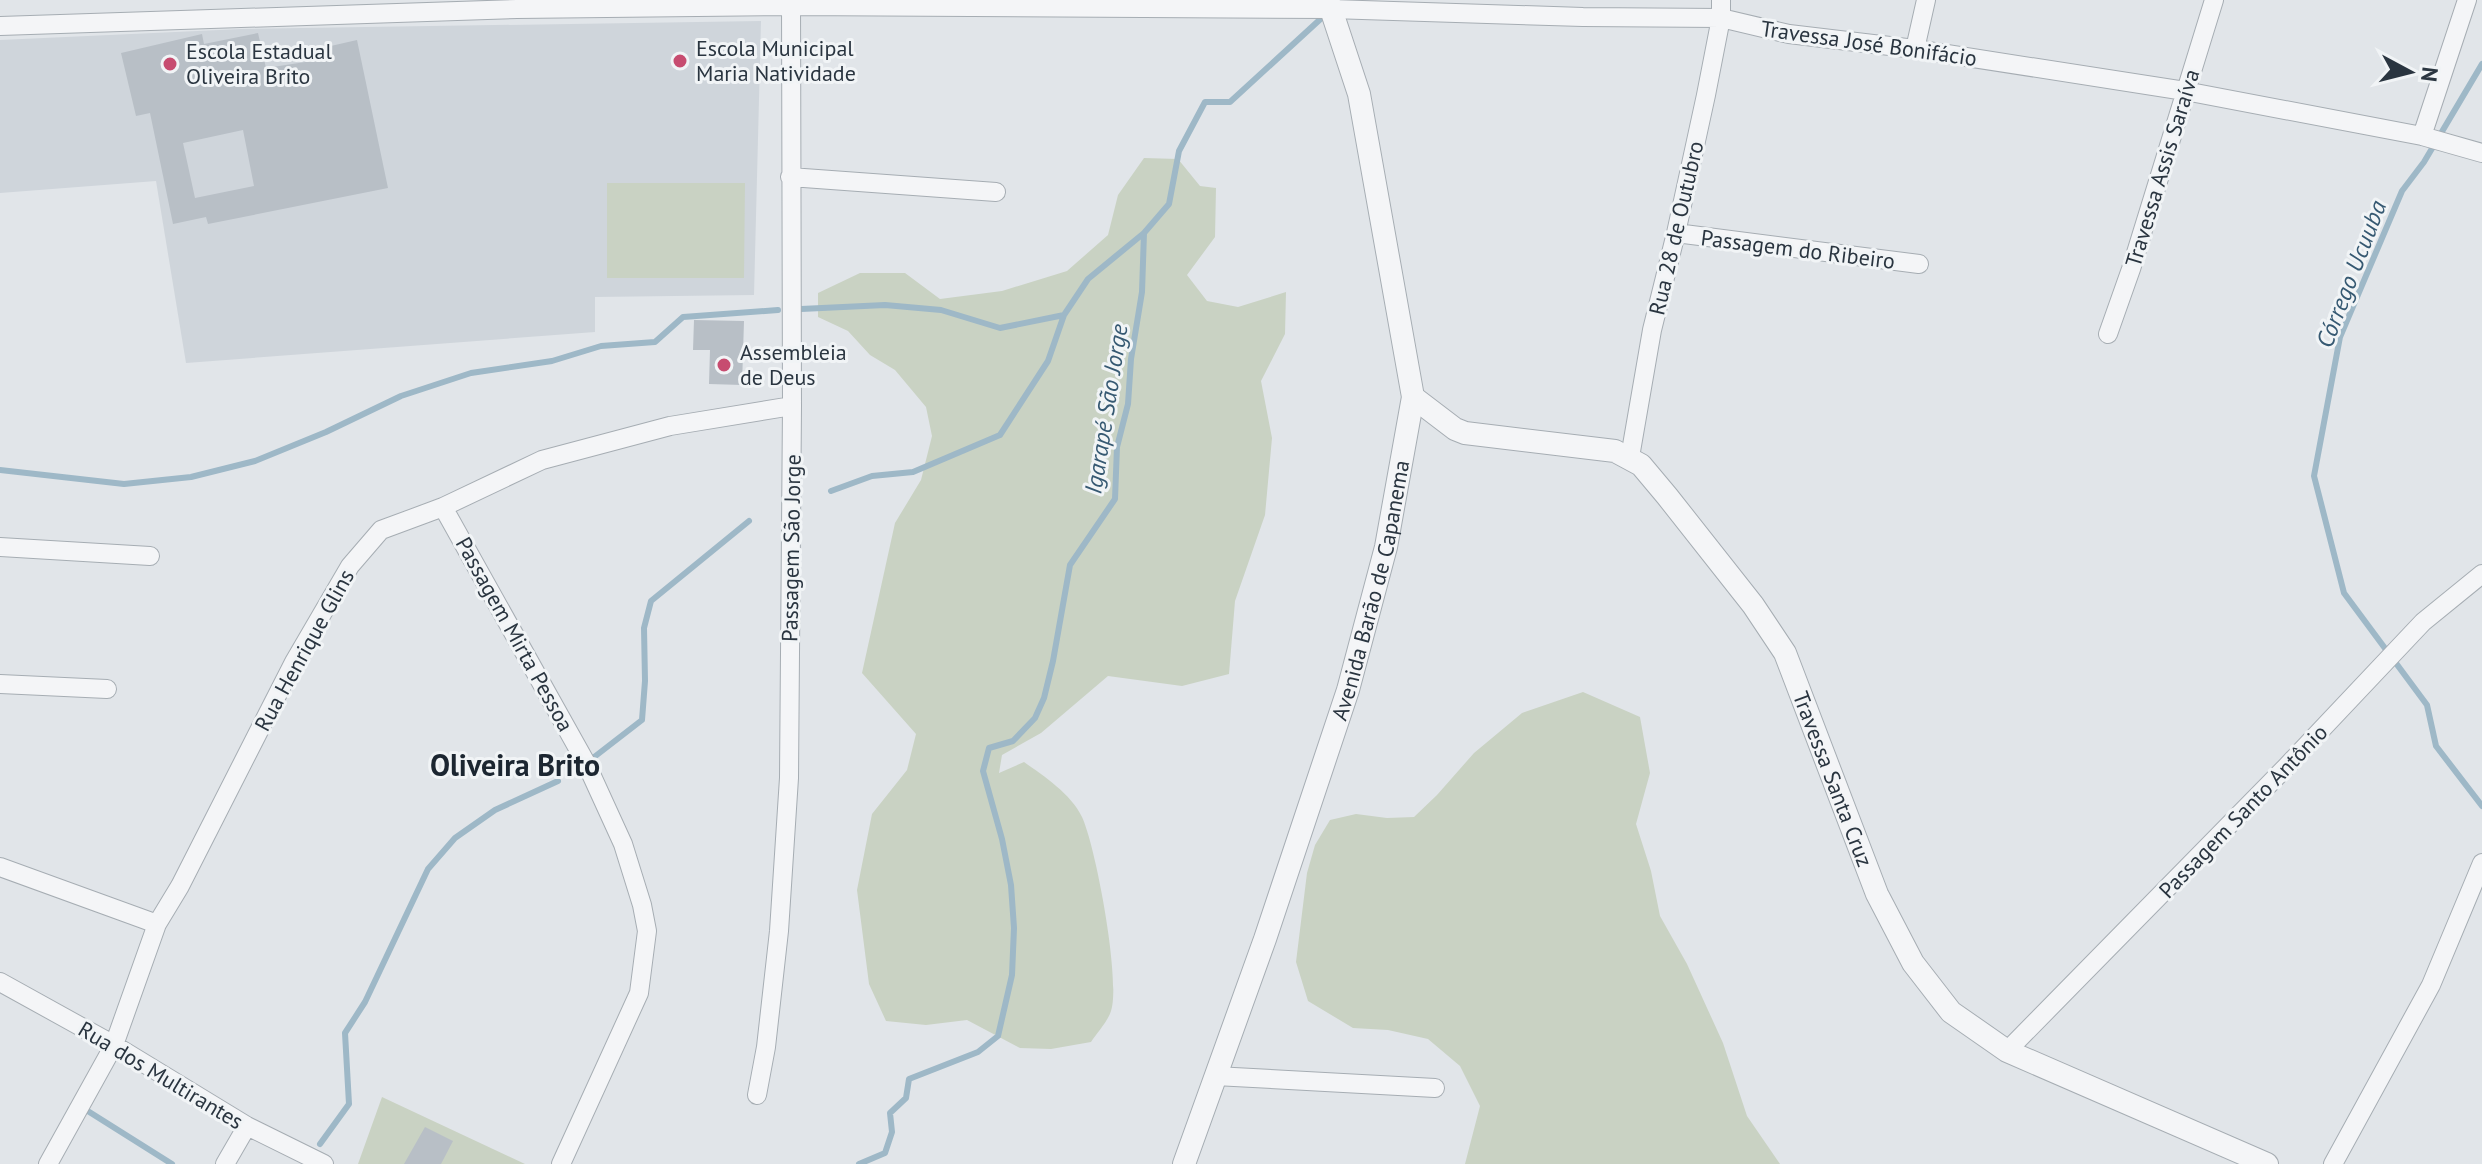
<svg xmlns="http://www.w3.org/2000/svg" width="2482" height="1164" viewBox="0 0 2482 1164" font-family="'PT Sans',sans-serif">
  <style>
    .built { fill: #cfd5db }
    .green { fill: #c9d2c3 }
    .lines { fill: none; stroke-linecap: round; stroke-linejoin: round }
    .stream { stroke: #9eb8c7; stroke-width: 6 }
    .building { fill: #b8bfc6; fill-rule: evenodd }
    .minor-casing { stroke: #a6adb3; stroke-width: 20 }
    .tertiary-casing { stroke: #a6adb3; stroke-width: 24 }
    .minor { stroke: #f4f5f7; stroke-width: 18 }
    .tertiary { stroke: #f4f5f7; stroke-width: 22 }
    .poi-dot { fill: #c74c70; stroke: #f1f4f6; stroke-width: 3 }
    .labels { text-anchor: middle; dominant-baseline: central; stroke-width: 6; stroke-linejoin: round; paint-order: stroke }
    .street-label { font-size: 22px; fill: #2a3540; stroke: #f1f4f6 }
    .poi-label { font-size: 22px; fill: #2a3540; stroke: #f1f4f6; text-anchor: start }
    .water-label { font-size: 24px; font-style: italic; fill: #365972; stroke: #f1f4f6 }
    .district-label { font-size: 30px; font-weight: bold; fill: #1c2631; stroke: #f1f4f6 }
  </style>
  <rect width="100%" height="100%" fill="#e1e5e9"/>
  <!-- built -->
  <path class="built" d="M761 21 754 295 595 297V332L186 363 156 181 0 193V40L241 29Z"/>
  <!-- green -->
  <path class="green" d="M1144 158 1178 159 1200 186 1216 188 1215 237 1187 275 1207 301 1238 307 1286 292 1285 334 1261 381 1272 438 1265 515 1235 601 1229 674 1182 686 1108 676 1041 733 1002 755 999 773 1024 762C1044 776 1071 794 1082 817 1096 847 1121 981 1111 1011 1108 1021 1097 1033 1091 1042L1051 1049 1020 1048 967 1020 926 1025 886 1021 869 984 857 890 872 814 907 770 916 734 862 673 895 523 921 480 932 436 926 407 895 370 870 355 848 331 818 317V293L860 273H905L940 299 1002 291 1067 271 1108 235 1118 195Z
    M607 183H745L744 278H607Z
    M1583 692 1640 717 1650 773 1636 824 1651 871 1660 916 1687 964 1723 1043 1747 1116 1780 1164H1465L1480 1106 1460 1066 1428 1039 1388 1030 1353 1028 1308 1001 1296 962 1307 873 1315 845 1330 820 1356 814 1387 818 1414 817 1437 795 1474 753 1522 713Z
    M382 1097 525 1164H358Z"/>
  <g class="lines">
    <!-- stream -->
    <path class="stream" d="M2482 64 2424 162 2402 191 2340 337 2314 476 2344 593 2427 705 2436 746 2482 806
      M801 309 885 305 941 310 1000 328 1064 315 1088 279 1144 233
      M0 470 124 484 191 477 255 461 326 432 401 396 471 373 552 361 601 346 655 342 683 317 778 310
      M831 491 872 476 913 472 1000 435 1048 361 1064 315
      M589 761 642 720 645 681 644 628 651 601 749 521
      M83 1108 172 1164
      M320 1144 349 1104 345 1033 365 1002 428 869 455 838 495 810 558 781
      M859 1164 885 1153 892 1132 890 1113 906 1098 909 1079 978 1052 998 1036 1012 975 1014 928 1011 885 1002 839 983 771 989 748 1013 741 1035 718 1044 698 1053 661 1070 565 1115 499 1117 447 1128 404 1131 359 1142 292 1144 233 1169 204 1179 151 1205 102H1230L1326 14"/>
  </g>
  <!-- building -->
  <path class="building" d="M258 33 266 68 325 59 322 48 357 40 388 188 208 224 206 217 173 224 150 113 136 116 121 53 202 34 204 44ZM243 130 254 186 195 198 183 143Z
    M694 320 744 321 742 385 709 384 710 350H693Z
    M425 1127 453 1141 441 1164H404Z"/>
  <g class="lines">
    <defs>
      <path id="minor" d="M0 26 517 9 790 6 1331 9 1583 17 1721 18 1789 34 1915 49 2185 91 2422 136 2482 153
        M1915 49 1926 0
        M2422 136 2467 0
        M790 177 996 192
        M1676 233 1919 264
        M2108 334 2131 269 2214 0
        M1630 457 1652 330 1676 233 1706 95 1721 18V0
        M443 507 586 763 623 844 642 905 647 931 639 993 561 1164
        M0 547 150 556
        M0 684 107 689
        M0 867 157 924
        M0 982 114 1045 247 1126 324 1164
        M2007 1051 2286 767 2423 622 2482 574
        M1215 1076 1435 1088
        M757 1095 766 1047 779 931 789 778 792 406 791 0
        M48 1164 114 1045 157 924 180 886 294 662 350 566 381 530 443 507 542 460 670 426 792 406
        M225 1164 247 1126
        M2333 1164 2431 985 2482 863"/>
      <g id="tertiary">
        <path id="s1" d="M1413 397 1455 429 1465 433 1615 451 1641 465 1667 496 1753 605 1785 653 1877 894 1913 963 1951 1012 2007 1051 2267 1164"/>
        <path id="s2" d="M1184 1164 1265 939 1348 690 1386 547 1413 397 1359 94 1328 0"/>
      </g>
    </defs>
    <!-- minor casing -->
    <use href="#minor" class="minor-casing"/>
    <!-- tertiary casing -->
    <use href="#tertiary" class="tertiary-casing"/>
    <!-- minor -->
    <use href="#minor" class="minor"/>
    <!-- tertiary -->
    <use href="#tertiary" class="tertiary"/>
  </g>
  <!-- markers -->
  <g class="poi-dot">
    <circle cx="680" cy="61" r="8"/>
    <circle cx="170" cy="64" r="8"/>
    <circle cx="724" cy="365" r="8"/>
  </g>
  <g class="labels">
    <!-- street labels -->
    <g class="street-label">
      <text transform="translate(1869 43) rotate(8)">Travessa José Bonifácio</text>
      <text transform="translate(2162 168) rotate(-73)">Travessa Assis Saraíva</text>
      <text transform="translate(1676 228) rotate(-77)">Rua 28 de Outubro</text>
      <text transform="translate(1798 249) rotate(7)">Passagem do Ribeiro</text>
      <text transform="translate(791 548) rotate(-89)">Passagem São Jorge</text>
      <text stroke="none"><textPath href="#s2" startOffset="604">Avenida Barão de Capanema</textPath></text>
      <text transform="translate(515 634) rotate(61)">Passagem Mirta Pessoa</text>
      <text transform="translate(304 650) rotate(-61)">Rua Henrique Glins</text>
      <text stroke="none"><textPath href="#s1" startOffset="616">Travessa Santa Cruz</textPath></text>
      <text transform="translate(2243 811) rotate(-46)">Passagem Santo Antônio</text>
      <text transform="translate(161 1075) rotate(31)">Rua dos Multirantes</text>
    </g>
    <!-- poi labels -->
    <g class="poi-label">
      <text x="696" y="48">Escola Municipal<tspan x="696" dy="25">Maria Natividade</tspan></text>
      <text x="186" y="51">Escola Estadual<tspan x="186" dy="25">Oliveira Brito</tspan></text>
      <text x="740" y="352">Assembleia<tspan x="740" dy="25">de Deus</tspan></text>
    </g>
    <!-- water labels -->
    <g class="water-label">
      <text transform="translate(2351 274) rotate(-69)">Córrego Ucuuba</text>
      <text transform="translate(1106 409) rotate(-81)">Igarapé São Jorge</text>
    </g>
    <!-- district labels -->
    <g class="district-label">
      <text x="515" y="764">Oliveira Brito</text>
    </g>
  </g>
  <!-- north arrow -->
  <g transform="translate(2410 72) rotate(97)" stroke="#f1f4f6" stroke-width="6" paint-order="stroke">
  <path d="M0-6L14 30L0 20L-14 30Z" fill="#2a3540"/>
  <text y="-12" font-size="22" font-weight="bold" text-anchor="middle" fill="#2a3540">N</text>
  </g>
</svg>
